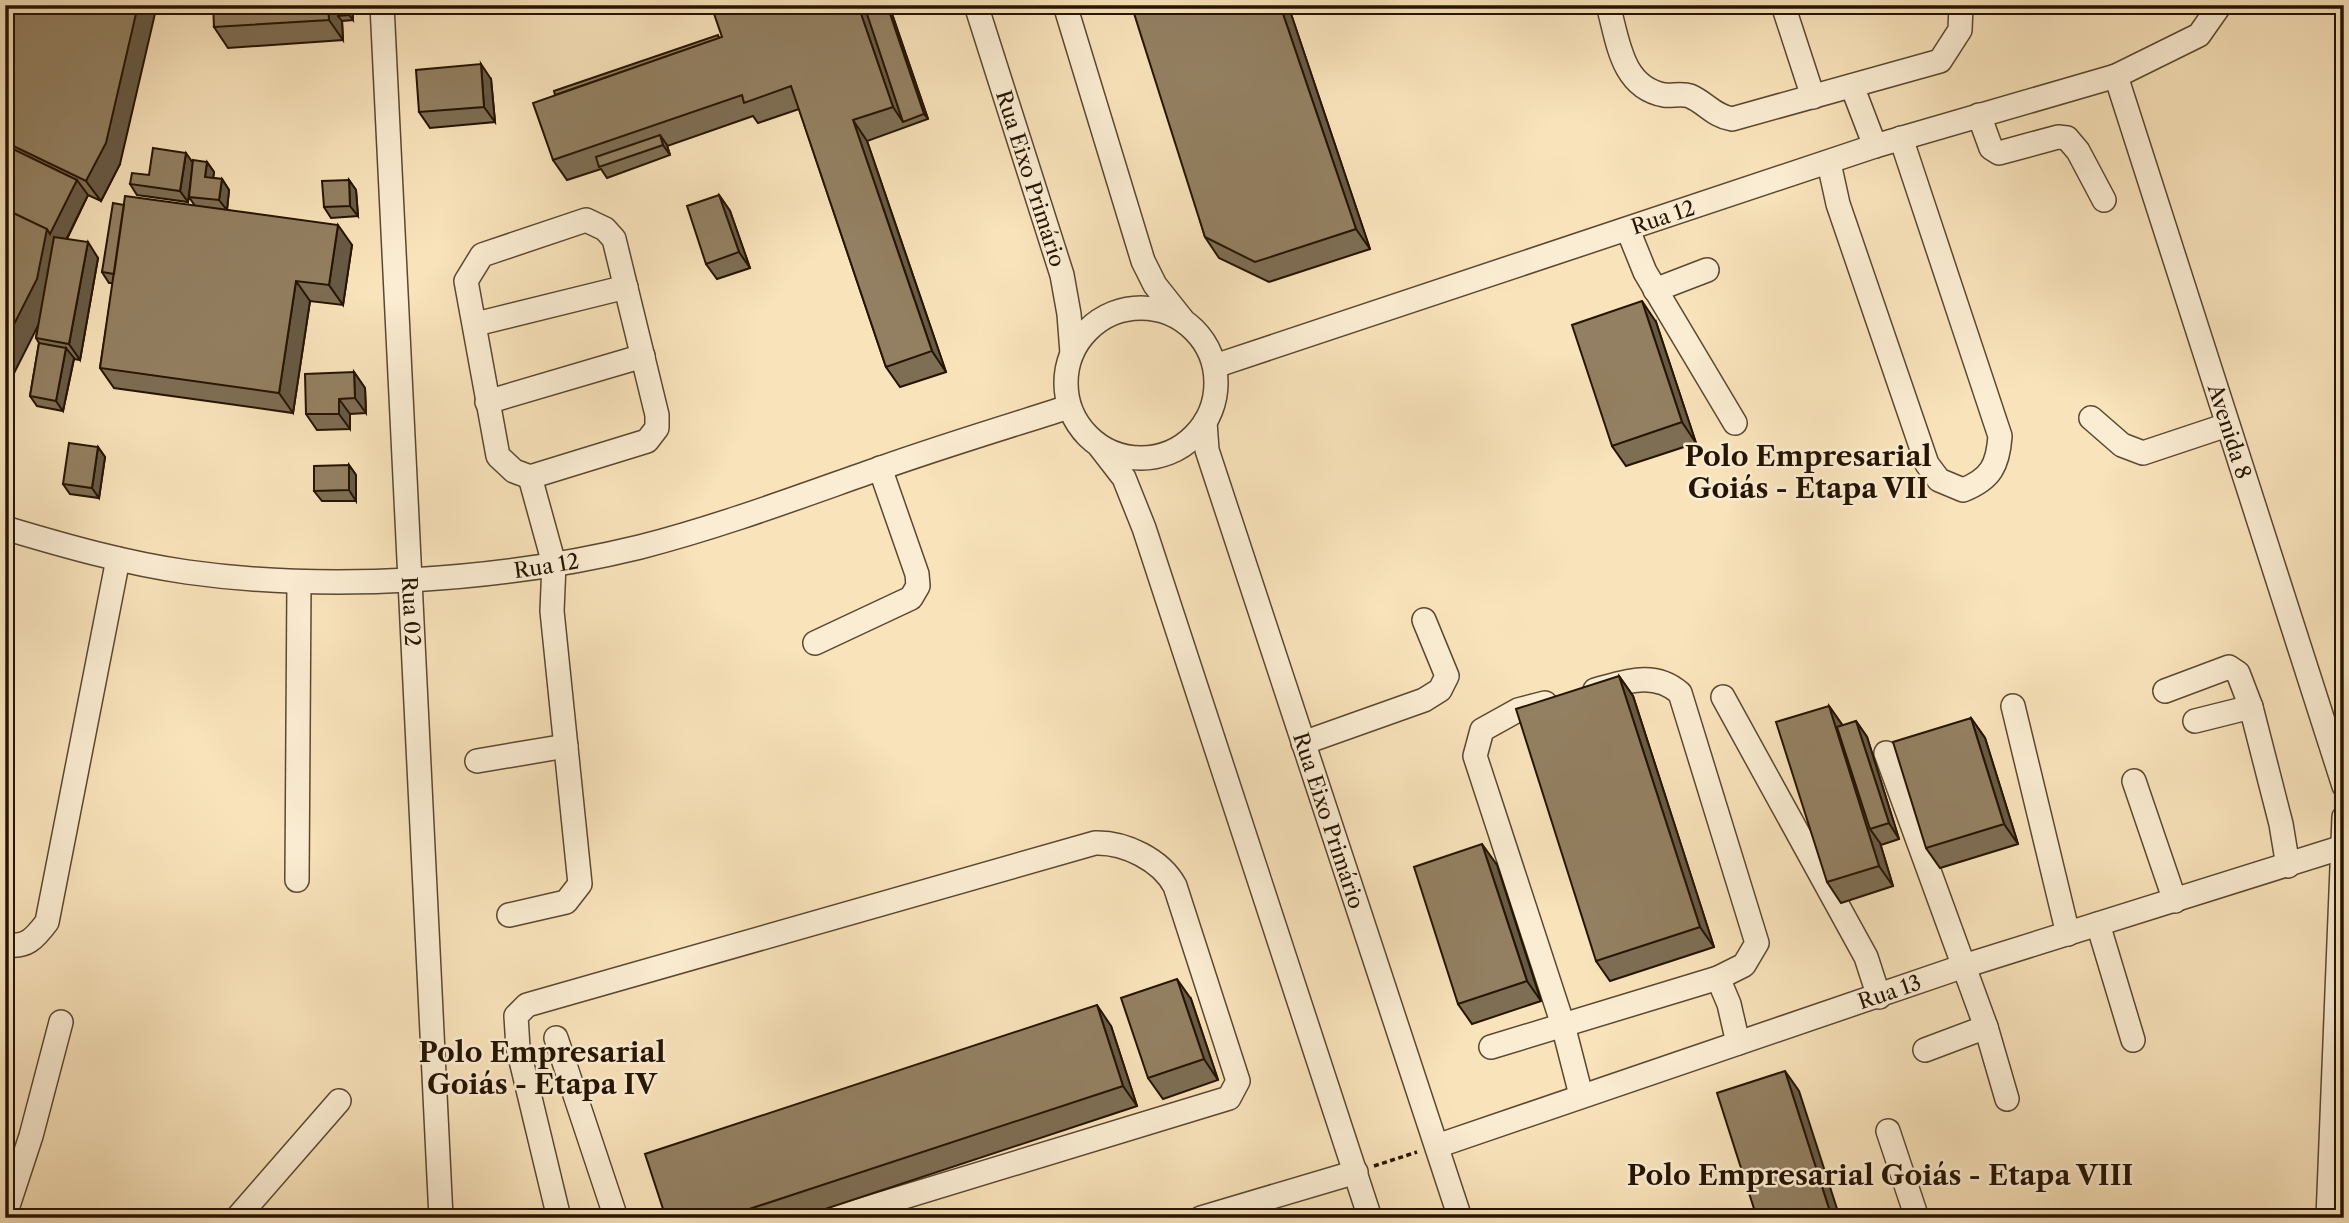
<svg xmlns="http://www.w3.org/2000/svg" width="2349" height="1223" viewBox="0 0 2349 1223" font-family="'Libre Caslon Text',serif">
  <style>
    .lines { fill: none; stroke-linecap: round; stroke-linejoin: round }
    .minor-casing { stroke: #5a4830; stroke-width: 26 }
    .path { stroke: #251401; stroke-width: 3.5; stroke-dasharray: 5 3.5; stroke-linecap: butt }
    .minor { stroke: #fbedd3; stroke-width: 23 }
    .wall { fill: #7e6e54; stroke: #251401; stroke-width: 2 }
    .shaded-wall { fill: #675a45; stroke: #251401; stroke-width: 2 }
    .building { fill: #938062; stroke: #251401; stroke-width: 2 }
    .labels { text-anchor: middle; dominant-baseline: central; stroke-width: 5; stroke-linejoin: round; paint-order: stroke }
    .street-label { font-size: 21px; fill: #251401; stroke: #fbedd3 }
    .district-label { font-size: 28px; font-weight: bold; fill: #251401; stroke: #fbedd3 }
  </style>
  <rect width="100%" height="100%" fill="#f9e3bb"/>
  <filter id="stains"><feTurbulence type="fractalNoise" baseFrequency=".00286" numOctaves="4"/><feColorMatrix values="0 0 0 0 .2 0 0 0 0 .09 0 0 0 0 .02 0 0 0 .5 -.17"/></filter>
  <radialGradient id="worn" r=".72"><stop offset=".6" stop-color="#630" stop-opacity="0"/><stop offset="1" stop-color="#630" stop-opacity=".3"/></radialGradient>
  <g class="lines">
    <defs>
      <g id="minor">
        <path id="s1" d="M382 5 441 1218"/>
        <path id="s2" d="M976 5 1062 275 1069 314 1072 353"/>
        <path d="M1065 5 1143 261 1155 285 1182 319"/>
        <path d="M1608 5C1618 40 1621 87 1664 95 1672 96 1682 93 1690 96 1706 103 1714 116 1732 119L1940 61 1960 30 1961 5"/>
        <path d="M1783 5 1813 97"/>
        <path id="s3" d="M2116 76 2344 786"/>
        <path d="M1852 86 1875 146"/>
        <path d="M1979 115 1991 148 1999 153 2058 137 2067 138 2078 151 2104 200"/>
        <path d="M1829 163 1838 204 1927 464 1939 480 1963 490C1991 479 1998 465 2000 436L1901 138"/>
        <path d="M586 220 605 229 614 239 657 415V428L647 441 530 477 514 471 498 456 466 281 482 255Z"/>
        <path d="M1628 230 1645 272 1735 423"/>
        <path d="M1655 290 1707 270"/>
        <circle cx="1141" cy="383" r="75"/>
        <path d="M476 324 626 287"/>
        <path id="s4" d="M1215 366 1875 146 2116 76 2199 35 2220 5"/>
        <path d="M487 402 643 356"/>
        <path d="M2091 418 2122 445 2143 453 2227 425"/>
        <path id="s5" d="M1205 422 1207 450 1460 1218"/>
        <path d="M1100 447 1124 478 1144 528 1370 1218"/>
        <path id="s6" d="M5 528C65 546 125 563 187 572 329 592 501 581 640 547 722 526 801 496 881 468 943 446 1006 427 1069 407"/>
        <path d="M815 643 911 598 918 586 917 574 880 468"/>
        <path d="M2165 691 2229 667 2238 673 2251 707"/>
        <path d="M1723 697 1866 957 1879 997"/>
        <path d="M1545 703 1518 710 1482 730 1475 756 1563 1025 1581 1095"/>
        <path d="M2013 706 2068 934"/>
        <path d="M2195 721 2251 707 2281 824 2288 866"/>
        <path d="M1303 743 1424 700 1440 690 1447 676 1424 620"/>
        <path d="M1886 753 1986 1027 1925 1050"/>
        <path d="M477 761 566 746"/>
        <path d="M2134 781 2175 901"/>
        <path d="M297 880 299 582"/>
        <path d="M509 915 566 902 580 884 552 611 554 564 530 477"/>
        <path d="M2098 924 2133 1040"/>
        <path d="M5 944C26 949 35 938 47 922L118 559"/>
        <path d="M1718 978 1729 1004 1738 1043"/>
        <path d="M1986 1027 2007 1099"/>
        <path d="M556 1038 616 1218"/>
        <path d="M1491 1047 1718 978 1744 965 1757 943 1680 693C1654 670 1625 682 1595 690"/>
        <path d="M1888 1131 1917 1218"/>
        <path id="s7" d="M1437 1146 1964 966 2343 847"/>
        <path d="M5 1215 31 1136 61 1022"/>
        <path d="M237 1218 339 1101"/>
        <path d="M559 1218 518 1048 516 1016 527 1005 1095 843C1125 842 1161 860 1175 886L1238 1081 1229 1098 835 1218"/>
        <path d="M1201 1218 1356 1172"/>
        <path d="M2328 1218 2344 817"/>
      </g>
    </defs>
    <!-- minor casing -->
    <use href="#minor" class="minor-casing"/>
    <!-- path -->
    <path class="path" d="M1374 1166 1417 1152"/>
    <!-- minor -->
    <use href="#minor" class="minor"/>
  </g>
  <!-- wall -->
  <path class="wall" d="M5 5 120 164 101 201 88 195 67 239 98 258 80 360 74 359 63 411 37 406 30 396 39 343 36 338 38 324 7 156 5 155Z
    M352 5 353 20 342 21 343 40 228 48 214 27Z
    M889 5 928 119 867 141 946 372 900 387 886 367 799 109 758 123 753 116 667 146 670 155 607 178 601 169 567 180 553 160 720 38Z
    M1137 5H1288L1370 249 1269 282 1219 258 1205 237Z
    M491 79 495 122 430 128 419 112Z
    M207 162 214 172 213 178 222 179 229 190 227 210 352 245 343 305 310 301 293 413 114 388 100 368 113 283H109L102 272 124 205 195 206 189 197 192 169 188 202 137 195 130 184 149 175 193 163Z
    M349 180 356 190 358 216 331 218 324 207Z
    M719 195 730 211 750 268 717 279 706 264Z
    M1656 322 1696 443 1626 466 1612 446Z
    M354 372 365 388 366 413 350 414V429L317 430 306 414Z
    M98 447 105 457 99 498 70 494 63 484Z
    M349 465 356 475V501H322L314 491Z
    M1619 676 1633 696 1714 947 1610 981 1596 961Z
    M1829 706 1843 726 1856 721 1867 737 1899 839 1881 845 1880 843 1893 886 1841 903 1827 882Z
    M1971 718 1985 738 2018 844 1940 868 1926 848Z
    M1497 865 1541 1001 1472 1024 1458 1004Z
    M1191 999 1218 1080 1163 1099 1148 1078Z
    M1111 1026 1137 1106 798 1218H666Z"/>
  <!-- shaded-wall -->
  <path class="shaded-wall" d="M138 5H157L120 164 101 201 86 181Z
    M328 5H341L338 16 342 21 343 40 329 20Z
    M349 5H352L353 20 349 15Z
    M858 5H865L903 122 893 107Z
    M887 5H889L928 119 924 114Z
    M1280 5H1288L1370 249 1356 229Z
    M481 64 491 79 495 122 484 107Z
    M853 120 867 141 946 372 932 351Z
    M660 135 667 145 670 155 663 145Z
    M186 153 193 163 188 202 180 191Z
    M207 162 214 172 212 188 205 177Z
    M222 179 229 190 227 210 219 200Z
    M77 180 88 195 61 250 51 300 5 391V342L47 229Z
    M349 180 356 190 358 216 350 206Z
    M719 195 730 211 750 268 739 252Z
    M338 225 352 245 343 305 329 285Z
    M88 242 98 258 80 360 69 344Z
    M296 281 310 301 293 413 279 393Z
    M1642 301 1656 322 1696 443 1682 422Z
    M66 348 74 358 63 411 56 401Z
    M354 372 365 388 366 413 355 398Z
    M339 399 350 414V429L339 414Z
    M98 447 105 457 99 498 92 488Z
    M349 465 356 475V501L349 490Z
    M1619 676 1633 696 1714 947 1700 927Z
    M1829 706 1843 726 1870 829 1880 843 1893 886 1879 866Z
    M1971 718 1985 738 2018 844 2004 824Z
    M1856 721 1867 737 1899 839 1889 823Z
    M1482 844 1497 865 1541 1001 1527 981Z
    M1177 979 1191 999 1218 1080 1204 1059Z
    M1097 1005 1111 1026 1137 1106 1123 1086Z
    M1785 1071 1799 1091 1840 1218H1832Z"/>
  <!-- building -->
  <path class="building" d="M5 5H138L106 143 86 181 5 142Z
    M213 5H328L329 20 214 27Z
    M338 5H349V15L338 16Z
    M711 5H858L893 107 853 120 932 351 886 367 791 86 744 103 742 95 553 160 533 103 722 37Z
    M864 5H887L924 114 903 122Z
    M1137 5H1280L1356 229 1255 262 1205 237 1132 7Z
    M718 35 719 38 555 95 554 91Z
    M481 64 484 107 419 112 416 70Z
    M660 135 663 145 599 167 596 157Z
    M11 148 77 180 50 234 47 229 5 209V159Z
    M153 148 186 153 180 191 130 184 132 173 149 175Z
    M193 160 207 162 205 177 222 179 219 200 189 197Z
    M349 180 350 206 324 207 322 181Z
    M719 195 739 252 706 264 687 206Z
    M125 196 338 225 329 285 296 281 279 393 100 368Z
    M113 203 124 205 114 274 102 272Z
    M5 209 47 229 37 279 5 342Z
    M54 237 88 242 69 344 36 338Z
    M1642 301 1682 422 1612 446 1572 325Z
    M39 343 66 348 56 401 30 396Z
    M354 372 355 398 339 399V414H306L305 374Z
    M69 443 98 447 92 488 63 484Z
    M349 465V490L314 491V466Z
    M1619 676 1700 927 1596 961 1516 709Z
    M1829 706 1879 866 1827 882 1776 722Z
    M1971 718 2004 824 1926 848 1893 742Z
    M1856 721 1889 823 1870 829 1837 727Z
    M1482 844 1527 981 1458 1004 1414 867Z
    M1177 979 1204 1059 1148 1078 1121 998Z
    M1097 1005 1123 1086 722 1218H666L645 1154Z
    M1785 1071 1832 1218H1757L1717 1093Z"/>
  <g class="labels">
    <!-- street labels -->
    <g class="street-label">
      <text stroke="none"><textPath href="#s2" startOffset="182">Rua Eixo Primário</textPath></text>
      <text stroke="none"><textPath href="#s4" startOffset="472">Rua 12</textPath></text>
      <text stroke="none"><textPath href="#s3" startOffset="373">Avenida 8</textPath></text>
      <text stroke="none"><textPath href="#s6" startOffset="548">Rua 12</textPath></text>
      <text stroke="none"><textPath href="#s1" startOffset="607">Rua 02</textPath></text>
      <text stroke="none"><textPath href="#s5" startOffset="418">Rua Eixo Primário</textPath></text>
      <text stroke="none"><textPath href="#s7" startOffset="478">Rua 13</textPath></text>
    </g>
    <!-- district labels -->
    <g class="district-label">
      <text x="1808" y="456">Polo Empresarial<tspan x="1808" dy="32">Goiás - Etapa VII</tspan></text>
      <text x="542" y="1052">Polo Empresarial<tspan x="542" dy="32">Goiás - Etapa IV</tspan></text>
      <text x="1880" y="1175">Polo Empresarial Goiás - Etapa VIII</text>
    </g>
  </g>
  <!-- margin -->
  <rect width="2349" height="1223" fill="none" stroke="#f9e3bb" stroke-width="28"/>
  <rect x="7" y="7" width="2335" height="1209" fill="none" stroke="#251401" stroke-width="3.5"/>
  <rect x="14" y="14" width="2321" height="1195" fill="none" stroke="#251401" stroke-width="2"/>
  <rect width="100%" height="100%" filter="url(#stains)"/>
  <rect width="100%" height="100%" fill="url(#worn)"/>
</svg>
